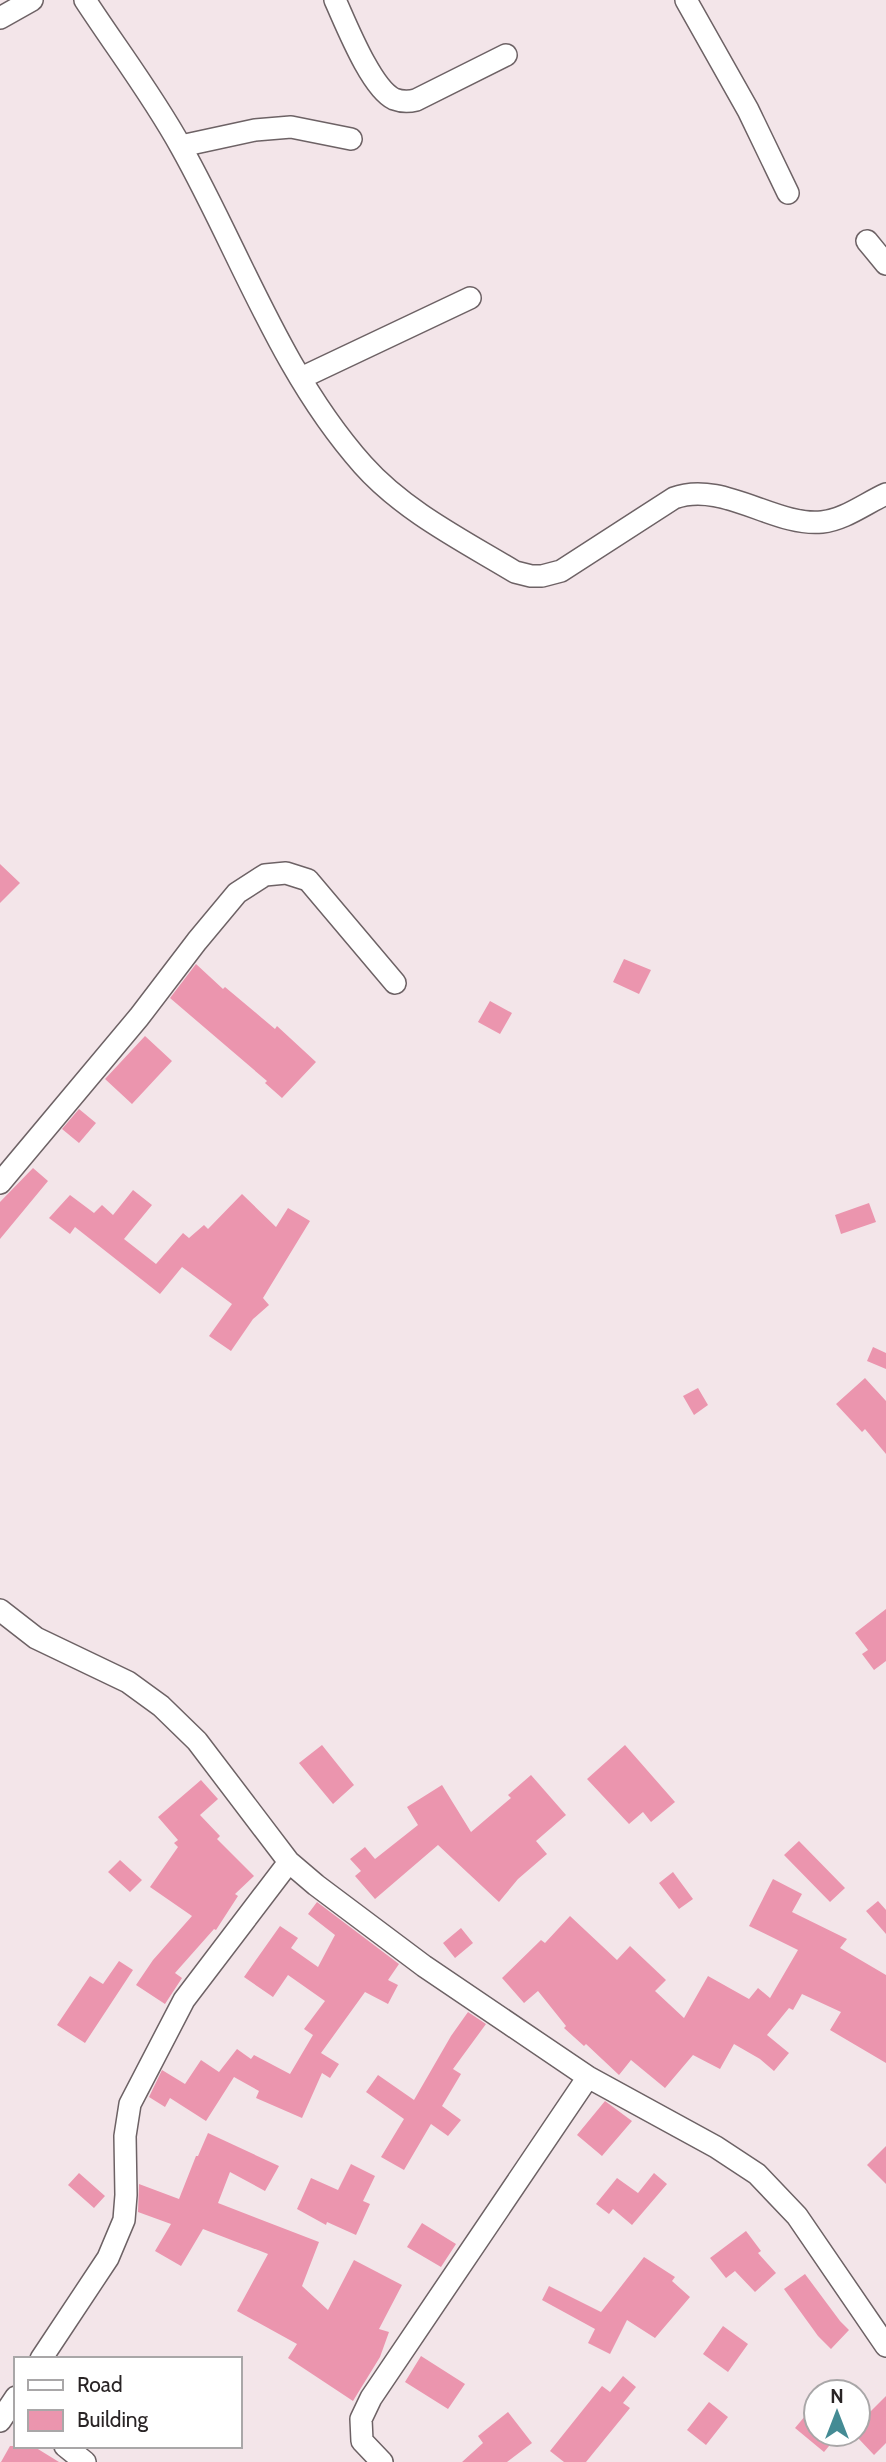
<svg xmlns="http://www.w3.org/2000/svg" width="886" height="2462" viewBox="0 0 886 2462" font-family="Cabin,sans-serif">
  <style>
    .building { fill: #eb95ae }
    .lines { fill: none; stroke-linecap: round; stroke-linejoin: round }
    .minor-casing { stroke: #6d6265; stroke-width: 24 }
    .minor { stroke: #fff; stroke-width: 21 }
  </style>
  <rect width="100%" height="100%" fill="#f3e5e9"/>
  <!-- building -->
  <path class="building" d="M0 864 20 883 0 903Z
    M624 959 651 970 639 994 613 982Z
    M196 964 223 989 225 987 275 1029 277 1026 316 1062 282 1098 265 1083 267 1081 170 998Z
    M490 1001 512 1013 500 1034 478 1022Z
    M145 1036 172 1061 132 1104 105 1079Z
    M79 1109 96 1123 79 1143 62 1129Z
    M33 1168 48 1181 0 1239V1202Z
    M133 1190 152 1205 124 1239 156 1264 183 1233 189 1238 204 1225 208 1229 242 1194 276 1227 288 1208 310 1221 263 1298 269 1305 253 1319 231 1351 209 1336 232 1304 182 1267 160 1294 75 1227 70 1234 49 1218 70 1195 94 1213 102 1205 113 1215Z
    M869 1203 876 1222 841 1234 835 1215Z
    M873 1347 886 1353V1369L867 1361Z
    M865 1378 886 1401V1454L865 1429 862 1432 836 1404Z
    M698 1388 708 1405 694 1415 683 1396Z
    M886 1609V1661L874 1670 862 1654 868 1650 855 1633Z
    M322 1745 354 1785 333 1804 299 1763Z
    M625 1745 675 1802 651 1822 643 1812 629 1824 587 1779Z
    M531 1775 566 1815 536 1841 547 1854 518 1879 499 1902 438 1845 375 1899 355 1876 361 1871 350 1859 365 1847 375 1859 418 1825 407 1807 442 1785 471 1832 511 1798 508 1795Z
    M201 1780 218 1799 200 1815 220 1836 217 1839 254 1876 235 1894 238 1896 216 1930 214 1929 175 1973 182 1978 165 2004 136 1985 153 1960 192 1916 150 1887 178 1847 174 1843 178 1840 158 1817Z
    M799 1841 845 1888 830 1902 784 1855Z
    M120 1860 142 1880 130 1892 108 1872Z
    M673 1872 693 1899 679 1909 659 1883Z
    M773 1879 802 1894 792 1912 847 1939 840 1948 886 1975V2063L830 2030 841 2012 802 1994 793 2010 789 2008 767 2035 789 2053 774 2071 760 2059 734 2044 720 2069 693 2055 665 2088 631 2060 619 2075 586 2044 584 2046 564 2028 566 2026 538 1991 524 2003 502 1978 541 1940 545 1943 570 1916 617 1960 630 1946 666 1980 655 1991 684 2018 708 1976 749 1999 758 1988 770 1998 798 1950 749 1926Z
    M878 1901 886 1910V1934L866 1911Z
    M317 1902 399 1964 388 1980 398 1985 388 2004 365 1992 321 2053 339 2064 330 2078 322 2073 302 2118 256 2098 259 2091 234 2077 206 2121 170 2098 165 2107 149 2097 162 2070 185 2084 201 2060 219 2072 237 2049 251 2059 254 2055 290 2074 313 2035 304 2029 325 2001 288 1975 273 1997 244 1977 280 1926 298 1938 291 1948 318 1967 335 1935 308 1914Z
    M461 1928 473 1943 455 1958 443 1943Z
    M119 1961 133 1970 85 2043 57 2025 90 1976 103 1984Z
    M468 2012 486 2024 453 2069 461 2074 442 2106 461 2120 448 2136 431 2124 404 2170 381 2157 404 2119 366 2092 378 2075 414 2100 451 2036Z
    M605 2101 632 2121 602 2156 577 2135Z
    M208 2133 279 2166 265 2191 230 2172 218 2203 319 2242 302 2286 328 2310 354 2260 402 2285 379 2329 389 2332 380 2357 353 2401 288 2358 297 2344 237 2311 268 2254 203 2229 181 2266 155 2251 171 2224 138 2212 139 2184 179 2199 196 2156H198Z
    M886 2146V2184L867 2165Z
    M351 2164 375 2176 363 2201 370 2204 356 2235 327 2222 326 2225 297 2209 311 2178 338 2190Z
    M79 2173 105 2196 94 2208 68 2185Z
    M654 2173 667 2184 632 2225 613 2209 609 2214 596 2204 617 2178 638 2193Z
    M422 2223 456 2244 441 2267 407 2247Z
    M746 2231 761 2251 758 2253 776 2273 755 2292 735 2271 726 2278 710 2258Z
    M644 2257 675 2277 672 2281 690 2297 655 2338 627 2320 610 2354 588 2343 595 2329 542 2300 549 2286 601 2312Z
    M805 2274 840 2321 849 2330 831 2349 818 2336 784 2289Z
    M723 2326 748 2344 728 2372 703 2354Z
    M421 2356 465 2384 448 2409 405 2382Z
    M623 2376 636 2387 623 2403 630 2408 586 2462H564L550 2451 602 2386 610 2392Z
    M886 2396V2443L874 2455 858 2438V2424Z
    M709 2402 728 2417 706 2445 687 2430Z
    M816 2403V2434H839L824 2452 795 2428Z
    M508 2412 532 2443 507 2462H462L483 2443 478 2436Z
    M10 2446H33L59 2462H1Z"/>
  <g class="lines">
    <defs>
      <path id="minor" d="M85 0C117 49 153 96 181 147 240 252 281 373 363 465 404 511 462 540 515 572L531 576H542L561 571 674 498C722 480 775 527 822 522 844 520 866 503 886 494
        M335 0C346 24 371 88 394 99 402 102 408 102 416 100L506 55
        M686 0 748 110 788 193
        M0 18 32 0
        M181 146 255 130 291 127 351 139
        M867 241 886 264
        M301 378 470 298
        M0 1183 139 1017 197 941 237 893 265 875 286 873 308 880 395 983
        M0 1610 36 1638 128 1682 161 1706 197 1741 289 1862 316 1885 424 1966 588 2077 716 2147 757 2174 797 2216 886 2346
        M41 2359 108 2258 124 2220 126 2195 125 2136 130 2104 184 2000 289 1862
        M0 2421 16 2397
        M65 2446 85 2462
        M382 2462 362 2441 361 2419 371 2398 588 2077"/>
    </defs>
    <!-- minor casing -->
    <use href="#minor" class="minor-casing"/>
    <!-- minor -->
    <use href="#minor" class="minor"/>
  </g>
  <!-- legend -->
  <rect x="14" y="2357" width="228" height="91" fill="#ffffff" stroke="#a9a7a8" stroke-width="2"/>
  <rect x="28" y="2380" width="35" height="10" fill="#ffffff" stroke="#a9a7a8" stroke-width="2"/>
  <text x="77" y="2392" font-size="21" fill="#292425">Road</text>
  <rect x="28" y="2410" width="35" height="21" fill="#eb95ae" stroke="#a9a7a8" stroke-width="2"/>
  <text x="77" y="2427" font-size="21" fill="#292425">Building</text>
  <!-- north arrow -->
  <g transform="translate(837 2413)"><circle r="33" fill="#ffffff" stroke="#a9a7a8" stroke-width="2"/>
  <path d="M0-5L12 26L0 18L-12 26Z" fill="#448b94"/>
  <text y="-10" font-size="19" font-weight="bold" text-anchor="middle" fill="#292425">N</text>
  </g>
</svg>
